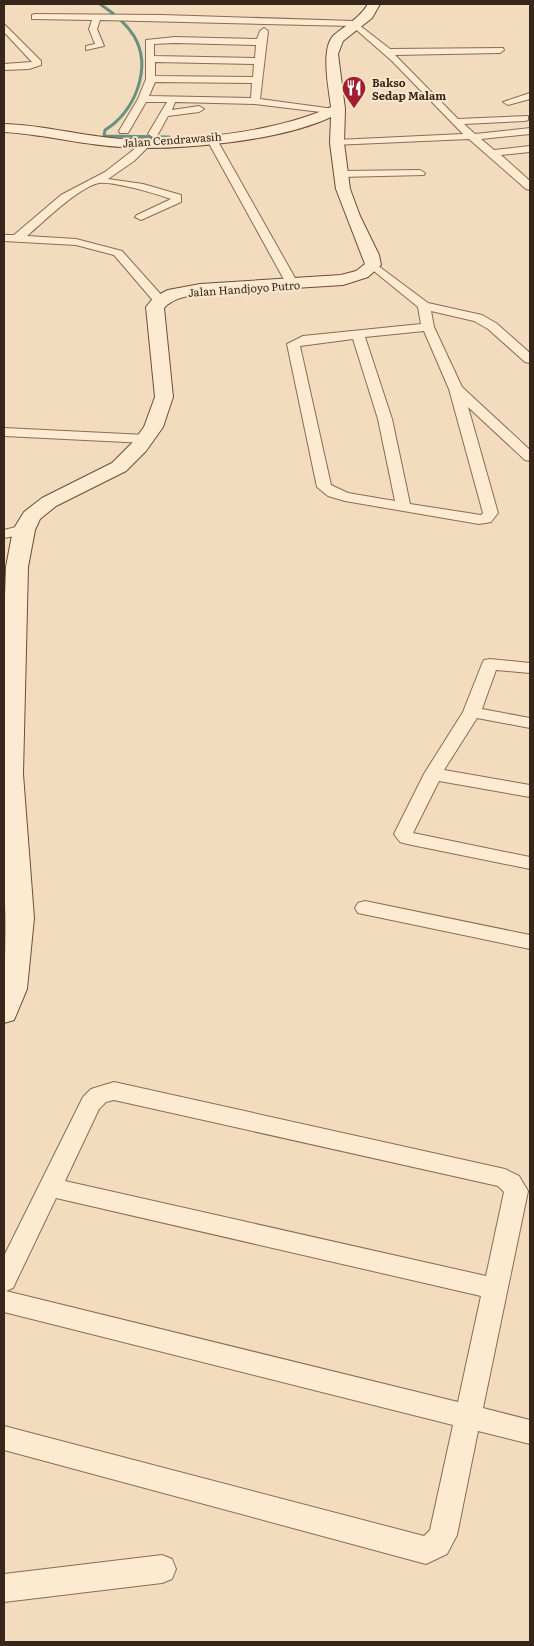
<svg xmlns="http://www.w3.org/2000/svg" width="534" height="1646" viewBox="0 0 534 1646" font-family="Literata,serif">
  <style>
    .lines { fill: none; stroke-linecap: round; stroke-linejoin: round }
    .stream { stroke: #679182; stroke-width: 3 }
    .street-casing { stroke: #8c6b54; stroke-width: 2 }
    .secondary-casing { stroke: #6d4c38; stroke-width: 2 }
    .street { fill: #fcead1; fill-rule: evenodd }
    .secondary { fill: #fcead1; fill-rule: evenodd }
    .labels { text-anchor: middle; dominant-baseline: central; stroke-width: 4; stroke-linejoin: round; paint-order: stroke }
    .far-poi-label { font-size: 11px; font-weight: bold; fill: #39261b; stroke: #f9e7cd; text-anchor: start }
    .far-street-label { font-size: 11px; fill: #39261b; stroke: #f9e7cd }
  </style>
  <rect width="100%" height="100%" fill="#f2dcbd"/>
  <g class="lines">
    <!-- stream -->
    <path class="stream" d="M100 4C112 12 126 23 134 36 153 68 134 113 105 130L104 136 169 137 173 140"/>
    <defs>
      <path id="street" d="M35 14 162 15 354 21 390 49 503 48 504 50 500 53 395 55 458 119 528 116V120L525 121 464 124 475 134 530 128V134L481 139 494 150 530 146V152L501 155 530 181V190L526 189 469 139 333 145V141L337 140 463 134 392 61 352 26 100 20 97 29 104 46 86 50V46L95 44 89 29 92 20 32 19V15Z
        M4 24 41 61V65L29 69 4 70V64L32 62 4 32Z
        M264 28 268 31 260 99 334 109 339 112 337 114 255 104 175 102 172 110 199 106 204 109 199 112 168 116 157 136 153 137 148 134 167 102H146L128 133H120L119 131 138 99 146 79V40L175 37 257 39 260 31ZM175 43 256 45 255 58 154 56V44ZM155 62 254 64 253 77 155 76ZM155 82 252 83 251 98 149 96Z
        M530 93V99L508 105 503 102Z
        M211 135 216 138 299 285 297 288 293 289 287 285 206 138Z
        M146 140 150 141V145L134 161 108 179 143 184 181 195V202L141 220 135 217 137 215 171 199C157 194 113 181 99 183 79 187 43 222 27 236L76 239 122 251 164 298 166 301 164 304H156L114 255 76 245 4 241V235H14L61 195 105 172Z
        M420 170 425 173 424 175 340 177 335 174 340 171Z
        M373 262 428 303 482 315 496 323 530 353V363L525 362 488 329 474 321 431 311 434 327 462 387 530 450V461L525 460 468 407 498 513 491 522 479 524 345 501 328 496 317 487 287 344 303 336 421 324 418 307 369 267 367 265ZM424 331 449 389 483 513 481 515 410 504 392 419 365 337ZM353 339 378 419 395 501 348 493 331 485 300 346Z
        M4 428 146 435 153 439 146 443 4 436Z
        M24 525 29 527 32 530 29 533 4 538V530Z
        M490 659 530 663V673L496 670 482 709 530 718V728L477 718 444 770 530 785V797L439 781 413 833 530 857V869L407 844 400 842 394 834 424 774 463 712 482 664 484 660Z
        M365 901 530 935V949L358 913 355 908 358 903Z
        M114 1082 505 1169 519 1176 528 1191 483 1408 530 1420V1444L478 1431 457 1535 447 1554 426 1564 4 1450V1426L424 1536 430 1530 453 1425 4 1312V1256L83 1097 91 1089ZM114 1100 498 1186 504 1192 486 1276 65 1181 99 1109 106 1102ZM56 1198 481 1296 458 1402 6 1291 13 1288Z
        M162 1555 172 1559 176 1569 172 1579 162 1583 4 1602V1574Z"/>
      <path id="secondary" d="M368 4H380L372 18 343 41 338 54 345 109 344 143 350 189 360 216 379 255 381 265 368 277 343 285 200 294C187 296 173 298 164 308L173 397 163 427 146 451 126 471 56 506 40 519 35 530 28 567 23 774 34 918 27 989 14 1020 4 1023C4 975 7 928 4 880V623L6 567 13 530 24 512 42 498 112 463 132 443 144 427 155 397 146 307 154 297 168 290 200 284 341 275 356 271 365 264 336 189 330 143 331 117C281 141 177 151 121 147 82 145 43 134 4 132V124C43 125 82 136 121 139 184 142 274 133 331 107 329 89 320 48 334 35 346 25 360 18 368 4Z"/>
    </defs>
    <!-- street casing -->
    <use href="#street" class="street-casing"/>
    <!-- secondary casing -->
    <use href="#secondary" class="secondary-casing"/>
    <!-- street -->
    <use href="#street" class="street"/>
    <!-- secondary -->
    <use href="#secondary" class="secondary"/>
  </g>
  <!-- icons -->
  <defs>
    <symbol id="restaurant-pin" viewBox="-11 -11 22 30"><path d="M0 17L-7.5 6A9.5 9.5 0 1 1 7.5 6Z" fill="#a01e2f" stroke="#f9e7cd"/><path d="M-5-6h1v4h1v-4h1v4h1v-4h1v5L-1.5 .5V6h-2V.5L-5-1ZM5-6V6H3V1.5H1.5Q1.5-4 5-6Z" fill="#fff"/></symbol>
  </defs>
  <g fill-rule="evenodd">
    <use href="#restaurant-pin" x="340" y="74" width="28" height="38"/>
  </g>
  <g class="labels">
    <!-- far-poi labels -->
    <g class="far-poi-label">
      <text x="372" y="82">Bakso<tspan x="372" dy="13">Sedap Malam</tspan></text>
    </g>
    <!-- far-street labels -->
    <g class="far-street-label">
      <text transform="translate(172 139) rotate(-4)">Jalan Cendrawasih</text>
      <text transform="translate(244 288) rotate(-4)">Jalan Handjoyo Putro</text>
    </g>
  </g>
  <!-- border -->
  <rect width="534" height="1646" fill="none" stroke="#39261b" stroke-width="10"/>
</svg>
